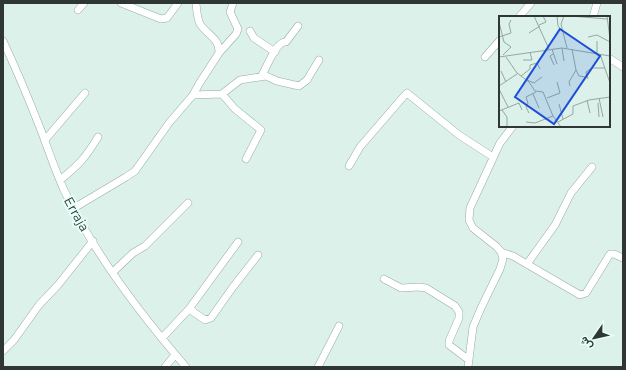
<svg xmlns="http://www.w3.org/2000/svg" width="626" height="370" viewBox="0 0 626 370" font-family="Montserrat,Vazirmatn,sans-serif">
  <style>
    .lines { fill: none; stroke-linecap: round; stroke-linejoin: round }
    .minor-casing { stroke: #96aba4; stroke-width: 8 }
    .minor { stroke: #fff; stroke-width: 7 }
    .labels { text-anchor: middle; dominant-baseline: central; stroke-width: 4; stroke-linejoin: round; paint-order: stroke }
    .street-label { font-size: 13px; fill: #2e3734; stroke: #e8fef8 }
    .inset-road { fill: none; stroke: #96a7a1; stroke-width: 1 }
    .view { fill: #1d4ed8; fill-opacity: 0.15; stroke: #1d4ed8; stroke-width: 2 }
    .inset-edge { fill: none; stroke: #2e3734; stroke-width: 2 }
  </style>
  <rect width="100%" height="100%" fill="#dbf1ea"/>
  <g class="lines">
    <defs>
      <path id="minor" d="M121 3 161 19 167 18 178 3
        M78 10 84 3
        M519 17 531 3
        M593 17 597 3
        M250 31 254 38 275 52
        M3 41C17 71 30 102 42 133 49 152 56 172 64 190 92 250 142 316 186 367
        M219 53 236 34 238 29 230 12 233 3
        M485 57 500 40
        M609 58 623 67
        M262 75C267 67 276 41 286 42L298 26
        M222 94 235 109 261 130 246 159
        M193 95 199 84 219 53C220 38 206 34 200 24 197 18 197 11 196 4
        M45 140 85 93
        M349 166 360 147 404 96 407 93 459 135 493 157
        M60 180C79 165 86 157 98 137
        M74 208 126 177 135 171 169 123 193 95 222 94 240 80 266 76 277 81 299 86 307 80 319 60
        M501 252 513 256 580 295 586 293 610 254H614L623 258
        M527 264 555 225 571 193 592 167
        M113 272 133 253 145 246 188 203
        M384 279 401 288 419 287 426 288 455 306 459 312V318L449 341V345L469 360
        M189 309 205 320 211 318 233 287 258 255
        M162 338 189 309 238 242
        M3 351 14 340 39 305 58 285 93 241
        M165 367 175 355
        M318 367 339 326
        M468 367 473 327 481 308 500 269 503 259 501 252 497 247 473 228 469 220 470 208 500 143 513 126"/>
    </defs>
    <!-- minor casing -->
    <use href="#minor" class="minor-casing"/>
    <!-- minor -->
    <use href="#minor" class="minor"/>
  </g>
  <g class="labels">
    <!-- street labels -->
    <g class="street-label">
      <text transform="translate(77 214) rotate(61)">Erraja</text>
    </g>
  </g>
  <!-- overview -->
  <g transform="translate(499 16)">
    <rect width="111" height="111" fill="#dbf1ea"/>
    <path class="inset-road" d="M35 0 50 33M58 0 59 10 62 14M65 0 62 8 68 32M71 0 108 3M108 0 111 23M0 6 5 26 12 31 4 39M40 9 47 6 44 0M30 17 41 10M0 21 12 17 10 8 12 4M89 21 98 19 111 26M98 25V38M63 32 65 45M53 33 58 48M54 38 51 40 55 49M101 38 111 67M0 41 63 32 111 40M7 41 18 57 30 66 36 75 44 76 54 100 62 111M24 44H33L31 36M77 54 80 60 86 61M2 55 7 66M22 60 31 53V49L38 47 41 53M89 63 87 56 93 52H106M28 64 35 67 43 61M0 70 18 58M71 70 70 66 77 54 73 33M0 73 9 91M34 78 40 92M48 82 61 77 58 66M100 82 104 101M88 84 91 97M99 87 100 101M60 88 64 103M3 94 8 101V111M0 95 20 87 23 94M30 97 27 91 29 87 27 81 37 76M27 106 36 107 54 100M59 106 74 98V90L90 84 111 81"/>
    <path class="view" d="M61 13 101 40 55 108 16 81Z"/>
    <rect width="111" height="111" class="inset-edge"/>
  </g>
  <!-- border -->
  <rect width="626" height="370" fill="none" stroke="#2e3734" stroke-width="8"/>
  <!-- north arrow -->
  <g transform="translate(594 338) rotate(236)" stroke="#e8fef8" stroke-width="3" paint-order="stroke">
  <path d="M0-3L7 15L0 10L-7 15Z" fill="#2e3734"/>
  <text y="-6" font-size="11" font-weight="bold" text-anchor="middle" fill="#2e3734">ش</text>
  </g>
</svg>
